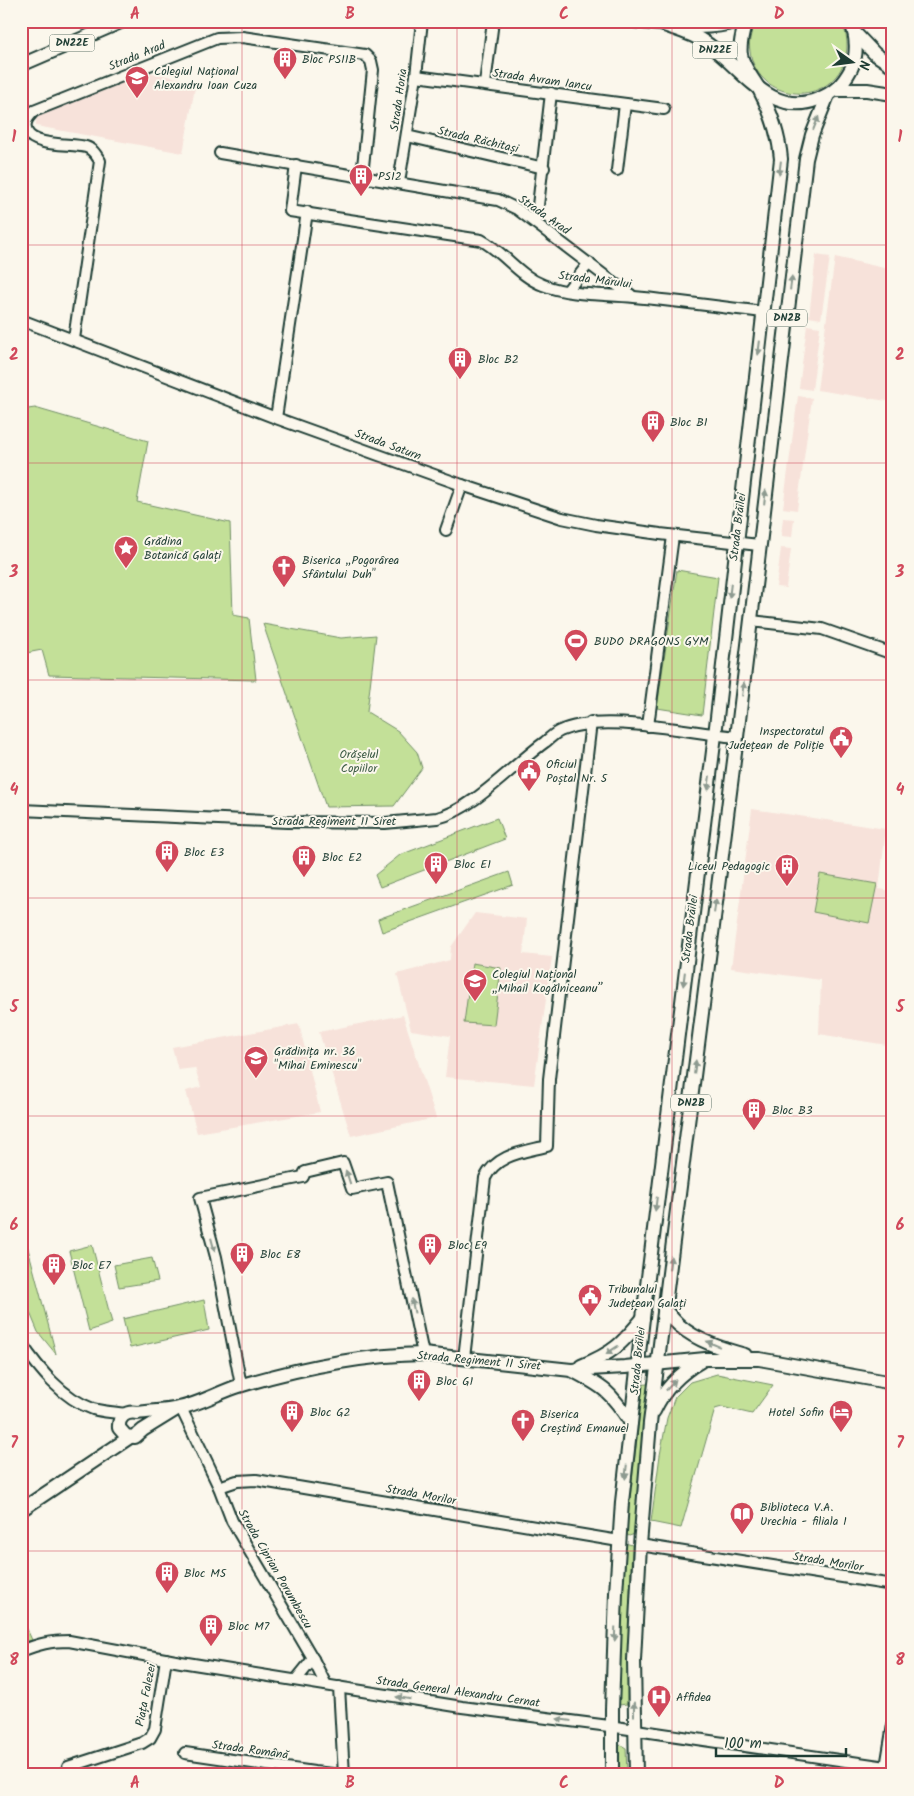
<svg xmlns="http://www.w3.org/2000/svg" width="914" height="1796" font-family="Kalam,sans-serif">
<style>
.built{fill:#f7e2da}
.green{fill:#c3e098;stroke:#718e66}
.lines{fill:none;stroke-linecap:round;stroke-linejoin:round}
.minor-casing{stroke:#1f3d34;stroke-width:14}
.major-casing{stroke:#1f3d34;stroke-width:16}
.minor{stroke:#fbf7ec;stroke-width:10}
.major{stroke:#fbf7ec;stroke-width:12}
.oneway{fill:#8d9a90}
.grid{fill:none;stroke:#d1495b;stroke-width:1;stroke-opacity:0.55}
.labels{text-anchor:middle;dominant-baseline:central;stroke-width:4;stroke-linejoin:round;paint-order:stroke}
.shield{fill:#fbf7ec;stroke:#61756b;stroke-width:1}
.shield-label{font-size:11px;font-weight:bold;fill:#1f3d34}
.street-label{font-size:12px;fill:#1f3d34;stroke:#fbf7ec}
.poi-label{font-size:12px;fill:#1f3d34;stroke:#fbf7ec;text-anchor:start}
.park-label{font-size:12px;fill:#405e48;stroke:#fbf7ec}
.neatline{fill:none;stroke:#d1495b;stroke-width:2}
.grid-label{font-size:16px;text-anchor:middle;font-weight:bold;fill:#d1495b}
</style>
<rect width="100%" height="100%" fill="#fbf7ec"/>
<filter id="ink" filterUnits="userSpaceOnUse"><feTurbulence type="fractalNoise" baseFrequency=".02" numOctaves="2"/><feDisplacementMap in="SourceGraphic" scale="10" xChannelSelector="R" yChannelSelector="G"/><feConvolveMatrix kernelMatrix="1 2 1 2 8 2 1 2 1" color-interpolation-filters="sRGB"/></filter>
<g filter="url(#ink)">
<g class="built">
<path d="M148,72L196,82L183,153L36,126V116Z"/>
<path d="M816,255L830,257L821,319L809,317Z"/>
<path d="M835,257L893,270V402L817,390Z"/>
<path d="M807,325L820,327L812,390L799,388Z"/>
<path d="M798,396L812,398L797,510L783,508Z"/>
<path d="M783,518L794,519L792,537L781,536Z"/>
<path d="M781,548L791,549L786,588L776,587Z"/>
<path d="M752,809L886,829L879,889L893,891V1046L819,1034L821,980L731,968Z"/>
<path d="M475,913L527,919L523,954L552,957L534,1085L445,1077L450,1036L411,1030L397,974L450,960L451,947Z"/>
<path d="M403,1015L436,1118L351,1136L319,1032Z"/>
<path d="M299,1024L320,1112L197,1133L186,1091L201,1087L195,1068L178,1070L172,1047Z"/>
</g>
<g class="green">
<path d="M755,21H841C849,37 849,53 841,69C818,109 756,97 750,51C748,40 752,31 755,21Z"/>
<path d="M35,408L148,441L137,502L230,523L233,615L249,618L256,680L49,675L42,650L21,654V410Z"/>
<path d="M677,570L718,577L702,715L657,708Z"/>
<path d="M263,624L341,638L376,635L367,712L398,731L417,752L422,768L394,806L326,807Z"/>
<path d="M497,818L505,839L380,887L375,875L400,855Z"/>
<path d="M509,872L513,885L382,932L378,919Z"/>
<path d="M820,874L877,884L869,923L813,912Z"/>
<path d="M472,963L501,968L494,1025L464,1023Z"/>
<path d="M21,1222L56,1354L38,1332L21,1291Z"/>
<path d="M92,1245L112,1323L89,1331L69,1251Z"/>
<path d="M152,1258L158,1281L119,1287L114,1265Z"/>
<path d="M204,1300L209,1330L130,1348L123,1319Z"/>
<path d="M717,1374L773,1385L752,1414L722,1407L715,1409L681,1528L651,1522L660,1455L667,1418L675,1397L690,1382Z"/>
<path d="M646,1384H649L635,1534L629,1536L626,1534L643,1385Z"/>
<path d="M625,1543L632,1545L630,1590L627,1704L619,1705L618,1704L619,1630Z"/>
<path d="M21,1616L32,1640L21,1643Z"/>
<path d="M621,1745L626,1748L627,1775H617V1748Z"/>
</g>
<g class="lines">
<defs>
<g id="minor">
<path d="M416,76L664,109"/>
<path d="M485,84L493,21"/>
<path d="M407,136L544,168"/>
<path d="M220,153L498,200L517,209L618,286L631,295"/>
<path d="M296,165L290,211L481,240C504,252 519,276 543,285C571,296 604,294 634,297C677,301 720,307 763,312"/>
<path d="M617,170L625,104"/>
<path d="M399,182L416,76L422,21"/>
<path d="M536,223L551,93"/>
<path d="M567,291L589,263"/>
<path d="M21,320L276,418L462,485L562,518L596,525L660,534L759,545"/>
<path d="M74,339L100,161C96,155 93,149 86,147C71,143 35,147 27,132C23,123 28,117 34,111L217,38L242,37L365,55L371,61L373,70L362,176"/>
<path d="M276,418L307,212"/>
<path d="M446,530L462,485"/>
<path d="M751,621L822,629L893,654"/>
<path d="M648,726L673,536"/>
<path d="M21,810L287,822L385,823L437,818C473,810 514,764 545,742C550,738 555,733 560,731C600,712 692,733 737,737"/>
<path d="M21,1343C39,1369 62,1398 93,1409C103,1412 114,1412 125,1414"/>
<path d="M464,1358L485,1178C497,1154 524,1152 547,1146L549,1079L591,722"/>
<path d="M241,1385L216,1257L200,1198L303,1177L305,1172L343,1163L352,1189L387,1182L423,1354"/>
<path d="M181,1408L219,1487L232,1521L313,1659L326,1685"/>
<path d="M219,1487L237,1481L256,1480L619,1541"/>
<path d="M640,1545L893,1585"/>
<path d="M21,1651C39,1644 50,1641 69,1641L181,1662L462,1707L609,1726L893,1768"/>
<path d="M296,1680L313,1659"/>
<path d="M339,1687L344,1775"/>
<path d="M185,1753L314,1772L342,1775"/>
<path d="M68,1767L142,1743L150,1738L155,1729L166,1659"/>
<path d="M886,1767L893,1725"/>
</g>
<g id="major">
<path d="M634,21C668,25 705,32 739,21"/>
<path d="M664,25C678,30 694,34 706,43C740,65 770,119 818,99C834,93 843,84 851,69C858,55 857,35 850,21"/>
<path d="M854,32L875,54L893,66"/>
<path d="M21,65L123,21"/>
<path d="M835,90H867L893,94"/>
<path d="M664,1309C669,1314 674,1321 680,1326C697,1341 723,1349 745,1355"/>
<path d="M581,1366C613,1353 621,1345 643,1318"/>
<path d="M571,1370C604,1387 611,1392 631,1423"/>
<path d="M177,1409L143,1430L135,1437L126,1436L119,1428C118,1417 126,1411 137,1413C151,1411 165,1411 179,1408C200,1404 219,1392 239,1386C299,1368 361,1355 423,1354L571,1370L625,1367L705,1359H759L893,1383"/>
<path d="M654,1411C664,1389 680,1373 701,1361"/>
<path d="M21,1510L130,1437"/>
<path d="M612,1775V1709L616,1593L622,1502L643,1318L715,735L781,159C779,134 771,112 759,89C753,78 744,69 741,55C739,44 743,32 746,21"/>
<path d="M636,1775L634,1660L640,1545L650,1423L737,737L806,159L812,135L828,95"/>
</g>
</defs>
<use href="#minor" class="minor-casing"/>
<use href="#major" class="major-casing"/>
<use href="#minor" class="minor"/>
<use href="#major" class="major"/>
</g>
<defs><path id="oneway-solid" d="M-6-.8H1V-3.2L6.5 0L1 3.2V.8H-6Z" transform="scale(1.25)"/></defs>
<g class="oneway">
<use href="#oneway-solid" transform="translate(816 123) rotate(-68)"/>
<use href="#oneway-solid" transform="translate(780 168) rotate(97)"/>
<use href="#oneway-solid" transform="translate(791 283) rotate(-83)"/>
<use href="#oneway-solid" transform="translate(759 348) rotate(97)"/>
<use href="#oneway-solid" transform="translate(765 497) rotate(-83)"/>
<use href="#oneway-solid" transform="translate(730 591) rotate(97)"/>
<use href="#oneway-solid" transform="translate(743 689) rotate(-83)"/>
<use href="#oneway-solid" transform="translate(709 783) rotate(97)"/>
<use href="#oneway-solid" transform="translate(715 906) rotate(-83)"/>
<use href="#oneway-solid" transform="translate(684 979) rotate(97)"/>
<use href="#oneway-solid" transform="translate(695 1067) rotate(-83)"/>
<use href="#oneway-solid" transform="translate(348 1177) rotate(-108)"/>
<use href="#oneway-solid" transform="translate(656 1204) rotate(97)"/>
<use href="#oneway-solid" transform="translate(213 1245) rotate(75)"/>
<use href="#oneway-solid" transform="translate(670 1263) rotate(-83)"/>
<use href="#oneway-solid" transform="translate(413 1306) rotate(-102)"/>
<use href="#oneway-solid" transform="translate(713 1344) rotate(-157)"/>
<use href="#oneway-solid" transform="translate(612 1350) rotate(146)"/>
<use href="#oneway-solid" transform="translate(671 1385) rotate(-47)"/>
<use href="#oneway-solid" transform="translate(626 1472) rotate(96)"/>
<use href="#oneway-solid" transform="translate(615 1634) rotate(92)"/>
<use href="#oneway-solid" transform="translate(403 1698) rotate(-171)"/>
<use href="#oneway-solid" transform="translate(634 1709) rotate(-90)"/>
<use href="#oneway-solid" transform="translate(564 1720) rotate(-172)"/>
</g>
</g>
<path class="grid" d="M242,21V1775M457,21V1775M672,21V1775M21,245H893M21,463H893M21,680H893M21,898H893M21,1116H893M21,1333H893M21,1551H893"/>
<defs>
<symbol id="building-pin" viewBox="-11 -11 22 30"><path d="M0 17L-7.5 6A9.5 9.5 0 1 1 7.5 6Z" fill="#d1495b" stroke="#fbf7ec"/><path d="M-4-6H4V6H1V3H-1V6H-4ZM-2.5-4.3h1.7v1.8h-1.7ZM.8-4.3h1.7v1.8H.8ZM-2.5-1h1.7V.8h-1.7ZM.8-1h1.7V.8H.8Z" fill="#fff"/></symbol>
<symbol id="school-pin" viewBox="-11 -11 22 30"><path d="M0 17L-7.5 6A9.5 9.5 0 1 1 7.5 6Z" fill="#d1495b" stroke="#fbf7ec"/><path d="M0-5L7-2L0 1L-7-2ZM-4 1L0 2.5L4 1V4Q0 6-4 4Z" fill="#fff"/></symbol>
<symbol id="sight-pin" viewBox="-11 -11 22 30"><path d="M0 17L-7.5 6A9.5 9.5 0 1 1 7.5 6Z" fill="#d1495b" stroke="#fbf7ec"/><path d="M0-6L1.8-2.2L6-1.7L2.9 1.2L3.7 5.4L0 3.3L-3.7 5.4L-2.9 1.2L-6-1.7L-1.8-2.2Z" fill="#fff"/></symbol>
<symbol id="church-pin" viewBox="-11 -11 22 30"><path d="M0 17L-7.5 6A9.5 9.5 0 1 1 7.5 6Z" fill="#d1495b" stroke="#fbf7ec"/><path d="M-1.2-6h2.4v3.5h3.3v2.4h-3.3V6h-2.4V-.1h-3.3v-2.4h3.3Z" fill="#fff"/></symbol>
<symbol id="stadium-pin" viewBox="-11 -11 22 30"><path d="M0 17L-7.5 6A9.5 9.5 0 1 1 7.5 6Z" fill="#d1495b" stroke="#fbf7ec"/><path d="M0-5a6.5 5 0 1 0 0 10a6.5 5 0 1 0 0-10ZM-3.5-1.8h7v3.6h-7Z" fill="#fff"/></symbol>
<symbol id="civic-pin" viewBox="-11 -11 22 30"><path d="M0 17L-7.5 6A9.5 9.5 0 1 1 7.5 6Z" fill="#d1495b" stroke="#fbf7ec"/><path d="M-.6-6.5H3V-4.5H.6V-3L4-1V1h2V6H-6V1h2V-1L-.6-3ZM-1.2 2.5V6h2.4V2.5Z" fill="#fff"/></symbol>
<symbol id="university-pin" viewBox="-11 -11 22 30"><path d="M0 17L-7.5 6A9.5 9.5 0 1 1 7.5 6Z" fill="#d1495b" stroke="#fbf7ec"/><path d="M0-5L7-2L0 1L-7-2ZM-4 1L0 2.5L4 1V4Q0 6-4 4Z" fill="#fff"/></symbol>
<symbol id="hotel-pin" viewBox="-11 -11 22 30"><path d="M0 17L-7.5 6A9.5 9.5 0 1 1 7.5 6Z" fill="#d1495b" stroke="#fbf7ec"/><path d="M-6-4.5h1.5V1H6V5H4.5V3h-9V5H-6ZM-4 0a1.8 1.8 0 1 1 3.6 0ZM.5 0V-2.5h3Q6-2.5 6 0Z" fill="#fff"/></symbol>
<symbol id="library-pin" viewBox="-11 -11 22 30"><path d="M0 17L-7.5 6A9.5 9.5 0 1 1 7.5 6Z" fill="#d1495b" stroke="#fbf7ec"/><path d="M-6-4Q-3-5.5-.7-3.5V5Q-3 3-6 4ZM6-4Q3-5.5 .7-3.5V5Q3 3 6 4Z" fill="#fff"/></symbol>
<symbol id="hospital-pin" viewBox="-11 -11 22 30"><path d="M0 17L-7.5 6A9.5 9.5 0 1 1 7.5 6Z" fill="#d1495b" stroke="#fbf7ec"/><path d="M-5-5h3v3.5h4V-5h3V5h-3V1.5h-4V5h-3Z" fill="#fff"/></symbol>
</defs>
<g fill-rule="evenodd">
<use href="#building-pin" x="271" y="45" width="28" height="38"/>
<use href="#school-pin" x="123" y="64" width="28" height="38"/>
<use href="#building-pin" x="347" y="162" width="28" height="38"/>
<use href="#building-pin" x="446" y="345" width="28" height="38"/>
<use href="#building-pin" x="639" y="408" width="28" height="38"/>
<use href="#sight-pin" x="112" y="534" width="28" height="38"/>
<use href="#church-pin" x="270" y="553" width="28" height="38"/>
<use href="#stadium-pin" x="562" y="627" width="28" height="38"/>
<use href="#civic-pin" x="827" y="724" width="28" height="38"/>
<use href="#civic-pin" x="515" y="757" width="28" height="38"/>
<use href="#building-pin" x="153" y="838" width="28" height="38"/>
<use href="#building-pin" x="290" y="843" width="28" height="38"/>
<use href="#building-pin" x="422" y="850" width="28" height="38"/>
<use href="#building-pin" x="773" y="852" width="28" height="38"/>
<use href="#university-pin" x="461" y="967" width="28" height="38"/>
<use href="#school-pin" x="242" y="1044" width="28" height="38"/>
<use href="#building-pin" x="740" y="1096" width="28" height="38"/>
<use href="#building-pin" x="416" y="1231" width="28" height="38"/>
<use href="#building-pin" x="228" y="1240" width="28" height="38"/>
<use href="#building-pin" x="40" y="1251" width="28" height="38"/>
<use href="#civic-pin" x="576" y="1282" width="28" height="38"/>
<use href="#building-pin" x="405" y="1367" width="28" height="38"/>
<use href="#building-pin" x="278" y="1398" width="28" height="38"/>
<use href="#hotel-pin" x="827" y="1398" width="28" height="38"/>
<use href="#church-pin" x="509" y="1407" width="28" height="38"/>
<use href="#library-pin" x="728" y="1500" width="28" height="38"/>
<use href="#building-pin" x="153" y="1559" width="28" height="38"/>
<use href="#building-pin" x="197" y="1612" width="28" height="38"/>
<use href="#hospital-pin" x="645" y="1683" width="28" height="38"/>
</g>
<g class="labels">
<g class="shield">
<rect x="49.5" y="34.5" width="45" height="17" rx="4"/>
<rect x="692.5" y="41.5" width="45" height="17" rx="4"/>
<rect x="767" y="309.5" width="40" height="17" rx="4"/>
<rect x="671" y="1094.5" width="40" height="17" rx="4"/>
</g>
<g class="shield-label">
<text x="72" y="43">DN22E</text>
<text x="715" y="50">DN22E</text>
<text x="787" y="318">DN2B</text>
<text x="691" y="1103">DN2B</text>
</g>
<g class="street-label">
<text transform="translate(137 56) rotate(-22)">Strada Arad</text>
<text transform="translate(542 80) rotate(8)">Strada Avram Iancu</text>
<text transform="translate(399 100) rotate(-82)">Strada Horia</text>
<text transform="translate(478 140) rotate(13)">Strada Răchitași</text>
<text transform="translate(544 215) rotate(35)">Strada Arad</text>
<text transform="translate(595 280) rotate(7)">Strada Mărului</text>
<text transform="translate(388 445) rotate(20)">Strada Saturn</text>
<text transform="translate(738 527) rotate(-83)">Strada Brăilei</text>
<text x="334" y="821">Strada Regiment 11 Siret</text>
<text transform="translate(690 929) rotate(-83)">Strada Brăilei</text>
<text transform="translate(479 1361) rotate(5)">Strada Regiment 11 Siret</text>
<text transform="translate(638 1361) rotate(-84)">Strada Brăilei</text>
<text transform="translate(421 1495) rotate(10)">Strada Morilor</text>
<text transform="translate(828 1562) rotate(9)">Strada Morilor</text>
<text transform="translate(275 1569) rotate(60)">Strada Ciprian Porumbescu</text>
<text transform="translate(458 1692) rotate(8)">Strada General Alexandru Cernat</text>
<text transform="translate(146 1695) rotate(-79)">Piața Falezei</text>
<text transform="translate(250 1750) rotate(8)">Strada Română</text>
</g>
<g class="poi-label">
<text x="302" y="59">Bloc PS11B</text>
<text x="154" y="71">Colegiul Național<tspan x="154" dy="14">Alexandru Ioan Cuza</tspan></text>
<text x="378" y="176">PS12</text>
<text x="478" y="359">Bloc B2</text>
<text x="670" y="422">Bloc B1</text>
<text x="144" y="541">Grădina<tspan x="144" dy="14">Botanică Galați</tspan></text>
<text x="302" y="560">Biserica „Pogorârea<tspan x="302" dy="14">Sfântului Duh"</tspan></text>
<text x="594" y="641">BUDO DRAGONS GYM</text>
<text x="824" y="731" text-anchor="end">Inspectoratul<tspan x="824" dy="14">Județean de Poliție</tspan></text>
<text x="546" y="764">Oficiul<tspan x="546" dy="14">Poștal Nr. 5</tspan></text>
<text x="184" y="852">Bloc E3</text>
<text x="322" y="857">Bloc E2</text>
<text x="454" y="864">Bloc E1</text>
<text x="770" y="866" text-anchor="end">Liceul Pedagogic</text>
<text x="492" y="974">Colegiul Național<tspan x="492" dy="14">„Mihail Kogălniceanu”</tspan></text>
<text x="274" y="1051">Grădinița nr. 36<tspan x="274" dy="14">"Mihai Eminescu"</tspan></text>
<text x="772" y="1110">Bloc B3</text>
<text x="448" y="1245">Bloc E9</text>
<text x="260" y="1254">Bloc E8</text>
<text x="72" y="1265">Bloc E7</text>
<text x="608" y="1289">Tribunalul<tspan x="608" dy="14">Județean Galați</tspan></text>
<text x="436" y="1381">Bloc G1</text>
<text x="310" y="1412">Bloc G2</text>
<text x="824" y="1412" text-anchor="end">Hotel Sofin</text>
<text x="540" y="1414">Biserica<tspan x="540" dy="14">Creștină Emanuel</tspan></text>
<text x="760" y="1507">Biblioteca V.A.<tspan x="760" dy="14">Urechia - filiala 1</tspan></text>
<text x="184" y="1573">Bloc M5</text>
<text x="228" y="1626">Bloc M7</text>
<text x="676" y="1697">Affidea</text>
</g>
<g class="park-label">
<text x="359" y="754">Orășelul<tspan x="359" dy="14">Copiilor</tspan></text>
</g>
</g>
<rect width="914" height="1796" fill="none" stroke="#fbf7ec" stroke-width="55"/>
<g transform="translate(852 62) rotate(104)" stroke="#fbf7ec" stroke-width="4" paint-order="stroke">
<path d="M0-4L9 19L0 12L-9 19Z" fill="#1f3d34"/>
<text y="-8" font-size="14" font-weight="bold" text-anchor="middle" fill="#1f3d34">N</text>
</g>
<path d="M716 1748v8h130v-8" fill="none" stroke="#1f3d34" stroke-width="2.5"/>
<text x="724" y="1748" font-size="15" fill="#1f3d34" stroke="#fbf7ec" stroke-width="4" paint-order="stroke">100 m</text>
<rect x="28" y="28" width="858" height="1740" class="neatline"/>
<g class="grid-label">
<text x="135" y="19">A</text>
<text x="350" y="19">B</text>
<text x="564" y="19">C</text>
<text x="779" y="19">D</text>
<text x="14" y="142">1</text>
<text x="900" y="142">1</text>
<text x="14" y="360">2</text>
<text x="900" y="360">2</text>
<text x="14" y="577">3</text>
<text x="900" y="577">3</text>
<text x="14" y="795">4</text>
<text x="900" y="795">4</text>
<text x="14" y="1012">5</text>
<text x="900" y="1012">5</text>
<text x="14" y="1230">6</text>
<text x="900" y="1230">6</text>
<text x="14" y="1448">7</text>
<text x="900" y="1448">7</text>
<text x="14" y="1665">8</text>
<text x="900" y="1665">8</text>
<text x="135" y="1788">A</text>
<text x="350" y="1788">B</text>
<text x="564" y="1788">C</text>
<text x="779" y="1788">D</text>
</g>
</svg>
